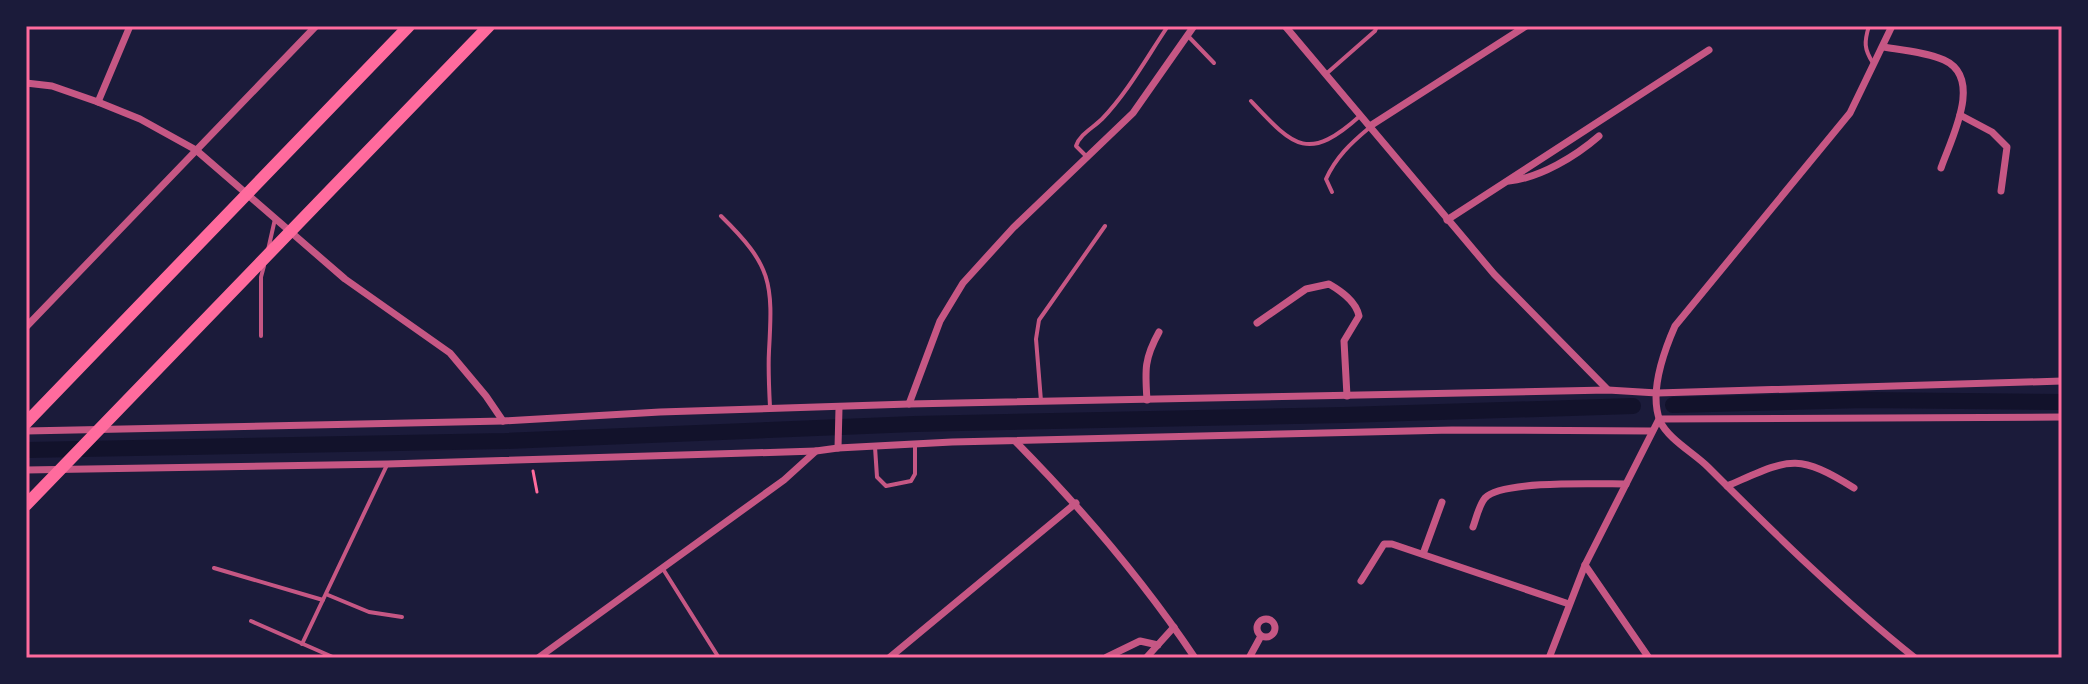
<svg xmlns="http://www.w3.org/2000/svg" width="2088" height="684" font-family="'DejaVu Sans',sans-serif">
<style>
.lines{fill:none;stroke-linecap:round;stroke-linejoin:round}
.canal{stroke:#12122b;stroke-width:16}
.path{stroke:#ff6b9d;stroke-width:3}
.service{stroke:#c65784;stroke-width:4}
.minor{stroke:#c65784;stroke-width:7}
.motorway{stroke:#ff6b9d;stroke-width:12}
.neatline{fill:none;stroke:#ff6b9d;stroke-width:3}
</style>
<rect width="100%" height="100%" fill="#1b1b3a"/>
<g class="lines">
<g class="canal">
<path d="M1673,405L1865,400L2062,402"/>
<path d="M26,450L505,441L914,424L1344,415L1633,406"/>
</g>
<path class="path" d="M533,471L537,492"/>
<g class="service">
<path d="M1869,26C1864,42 1864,49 1873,63"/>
<path d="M1188,36L1214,63"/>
<path d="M1326,74L1375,31L1377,26"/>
<path d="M1251,101C1294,147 1308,163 1361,115"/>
<path d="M1086,156L1076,146C1080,134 1093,128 1102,119C1128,92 1147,57 1168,26"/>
<path d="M1332,192L1326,179C1336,157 1351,143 1369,128"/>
<path d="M721,216C772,266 773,282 769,351C768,369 769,388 770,407"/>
<path d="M268,250L275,219"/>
<path d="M261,336V277L264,266"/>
<path d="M1041,401L1036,339L1039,320L1105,226"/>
<path d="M875,447L877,477L886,486L911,481L915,474V445"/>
<path d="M214,568L323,600"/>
<path d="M663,569L719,658"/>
<path d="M328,595L369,612L402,617"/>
<path d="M251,621L335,658"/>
<path d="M302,644L387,465"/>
</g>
<g class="minor">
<path d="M1285,26L1494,274L1607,389"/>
<path d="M1892,26L1850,113L1675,326C1664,351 1649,393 1660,421C1668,439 1694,453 1708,467C1775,534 1841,599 1915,658"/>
<path d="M1883,47C1902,50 1926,52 1944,60C1984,78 1951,139 1941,168"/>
<path d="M26,83L52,86L98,102L140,119L196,150L345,279L450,353L486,396L503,421"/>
<path d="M98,102L130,26"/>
<path d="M1960,115L1992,132L2007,147L2001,191"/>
<path d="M1370,126L1526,26"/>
<path d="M1509,181C1540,178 1576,156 1599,136"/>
<path d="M1447,220L1709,50"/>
<path d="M1257,323L1306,289L1329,284C1341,291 1356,301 1359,316L1344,341L1347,396"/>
<path d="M26,327L316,26"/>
<path d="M1147,400C1145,370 1144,359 1159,332"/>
<path d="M909,404L940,321L963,283L1013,228L1133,113L1194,26"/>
<path d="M26,431L503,421L660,412L909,404L1608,390L1657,393L2062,381"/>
<path d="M1016,442C1082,509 1143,580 1195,658"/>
<path d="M838,448L839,408"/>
<path d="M26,470L388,464L816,451"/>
<path d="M1727,486C1788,460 1795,451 1854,488"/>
<path d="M1473,527C1476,519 1479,505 1485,498C1502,480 1598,484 1626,484"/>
<path d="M1423,554L1442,502"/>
<path d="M1585,565L1649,658"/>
<path d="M1361,581L1384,544H1392L1569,604"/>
<circle cx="1266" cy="628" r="9"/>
<path d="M1107,657L1140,641L1158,645"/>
<path d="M538,658L784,480L816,451L838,448L952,442L1452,430L1651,431"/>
<path d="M889,658L1076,503"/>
<path d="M1146,658L1174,627"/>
<path d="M1249,658L1261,636"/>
<path d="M1549,658L1585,565L1659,419L2062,417"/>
</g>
<g class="motorway">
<path d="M26,423L409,26"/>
<path d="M26,505L489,26"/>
</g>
</g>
<rect width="2088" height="684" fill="none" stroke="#1b1b3a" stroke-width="56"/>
<rect x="28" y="28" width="2032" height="628" class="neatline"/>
</svg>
